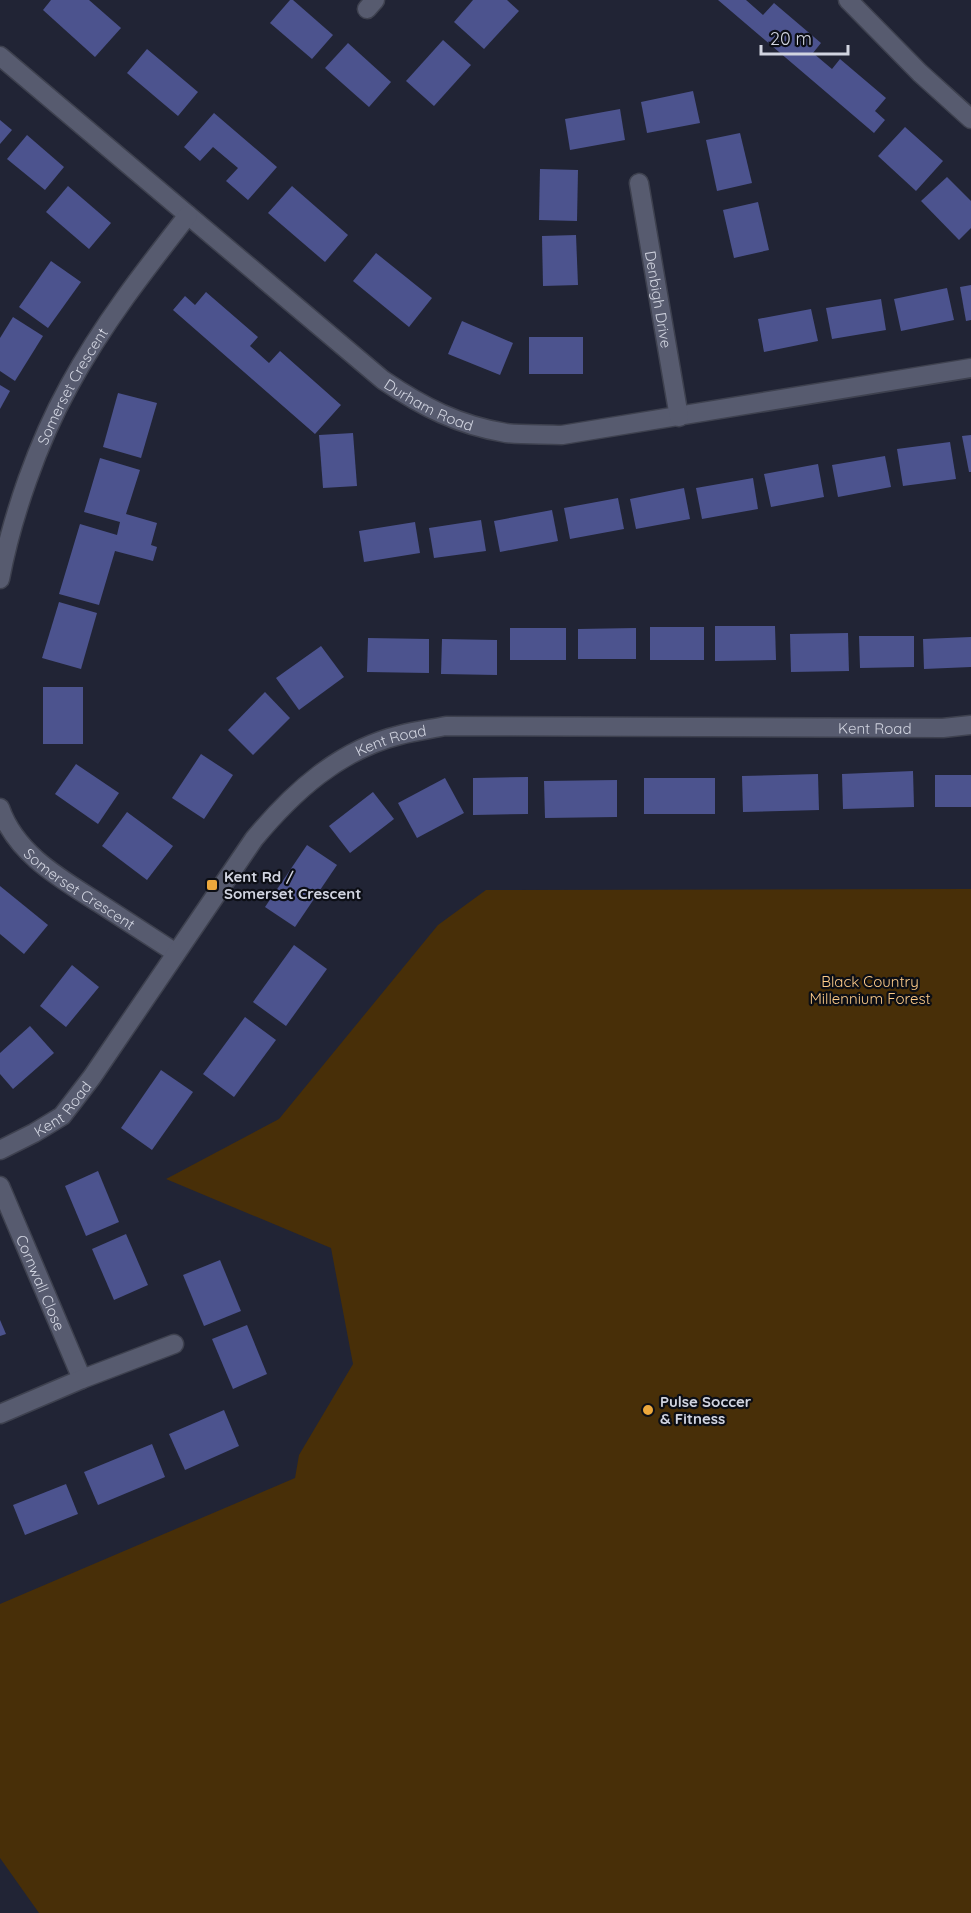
<svg xmlns="http://www.w3.org/2000/svg" width="971" height="1913" font-family="Quicksand,sans-serif">
<style>
.green{fill:#482f08}
.building{fill:#4c538e}
.lines{fill:none;stroke-linecap:round;stroke-linejoin:round}
.minor-casing{stroke:#3e414f;stroke-width:21}
.minor{stroke:#575b6f;stroke-width:18}
.poi-dot{fill:#eda83c;stroke:#0c0e15;stroke-width:2}
.labels{text-anchor:middle;dominant-baseline:central;stroke-width:4.5;stroke-linejoin:round;paint-order:stroke}
.street-label{font-size:15px;fill:#d1d4e0;stroke:#0c0e15}
.poi-label{font-size:15px;font-weight:bold;fill:#d1d4e0;stroke:#0c0e15;text-anchor:start}
.park-label{font-size:15px;fill:#fecc8a;stroke:#0c0e15}
</style>
<rect width="100%" height="100%" fill="#212435"/>
<path class="green" d="M971,889V1913H39L0,1858V1604L295,1478L299,1455L353,1364L331,1248L166,1179L279,1119L438,925L486,890Z"/>
<g class="building">
<path d="M51,0H89L121,28L95,57L43,10Z"/>
<path d="M290,0H293L333,35L312,59L270,23Z"/>
<path d="M473,0H507L519,11L484,49L454,22Z"/>
<path d="M718,0H746L763,15L774,3L821,43L813,53L832,69L840,59L886,98L875,111L885,120L874,133Z"/>
<path d="M443,40L471,65L434,106L406,81Z"/>
<path d="M348,43L391,82L369,107L325,68Z"/>
<path d="M147,49L198,92L178,116L127,73Z"/>
<path d="M693,91L700,123L647,133L641,102Z"/>
<path d="M620,109L625,140L570,150L565,119Z"/>
<path d="M214,113L277,167L248,200L226,181L238,168L213,147L200,161L184,147Z"/>
<path d="M0,120L12,130L0,144Z"/>
<path d="M905,127L943,161L916,191L878,156Z"/>
<path d="M740,133L752,183L717,191L706,140Z"/>
<path d="M27,135L64,167L45,190L7,159Z"/>
<path d="M540,169L578,170L577,221L539,220Z"/>
<path d="M947,177L971,201V228L959,240L921,201Z"/>
<path d="M68,186L111,223L89,249L46,212Z"/>
<path d="M292,186L348,235L325,262L268,213Z"/>
<path d="M758,202L769,250L734,258L723,210Z"/>
<path d="M576,235L578,285L543,286L542,236Z"/>
<path d="M376,253L432,298L409,327L353,281Z"/>
<path d="M51,261L81,282L48,328L19,307Z"/>
<path d="M971,285V320L966,321L960,287Z"/>
<path d="M947,288L954,320L901,331L894,299Z"/>
<path d="M206,292L258,337L250,346L269,363L280,351L341,405L315,434L173,310L185,296L195,305Z"/>
<path d="M881,299L886,330L832,339L826,308Z"/>
<path d="M811,309L818,341L764,352L758,319Z"/>
<path d="M13,317L43,336L15,381L0,371V338Z"/>
<path d="M462,321L513,343L500,375L448,354Z"/>
<rect x="529" y="337" width="54" height="37"/>
<path d="M0,385L10,391L0,409Z"/>
<path d="M118,393L157,403L141,458L103,447Z"/>
<path d="M353,433L357,486L323,488L319,435Z"/>
<path d="M971,435V472H969L962,436Z"/>
<path d="M950,442L956,479L903,486L897,449Z"/>
<path d="M885,456L891,487L838,497L832,465Z"/>
<path d="M100,458L140,470L126,514L157,523L151,545L157,547L153,561L115,551L99,605L59,594L80,524L117,535L120,522L84,512Z"/>
<path d="M818,464L824,497L771,507L764,474Z"/>
<path d="M753,478L758,509L702,519L696,488Z"/>
<path d="M684,488L690,519L636,529L630,499Z"/>
<path d="M618,498L624,529L570,539L564,508Z"/>
<path d="M552,510L558,541L500,552L494,521Z"/>
<path d="M481,520L486,551L434,558L429,528Z"/>
<path d="M415,522L420,553L364,562L359,531Z"/>
<path d="M59,602L97,613L81,669L42,658Z"/>
<path d="M715,626H775L776,660L715,661Z"/>
<rect x="650" y="627" width="54" height="33"/>
<rect x="510" y="628" width="56" height="32"/>
<path d="M636,628V659H578V629Z"/>
<path d="M848,633L849,671L791,672L790,634Z"/>
<path d="M859,636H914V667L860,668Z"/>
<path d="M971,637V667L924,669L923,639Z"/>
<path d="M368,638L429,639V673L367,672Z"/>
<path d="M442,639L497,640V675L441,674Z"/>
<path d="M321,646L344,677L299,710L276,678Z"/>
<rect x="43" y="687" width="40" height="57"/>
<path d="M265,692L290,718L253,755L228,730Z"/>
<path d="M201,754L233,775L204,819L172,798Z"/>
<path d="M76,764L119,793L98,824L55,794Z"/>
<path d="M913,771L914,807L843,809L842,774Z"/>
<path d="M818,774L819,810L743,812L742,776Z"/>
<rect x="935" y="775" width="36" height="32"/>
<path d="M528,777V814L473,815V778Z"/>
<path d="M445,778L464,813L417,838L398,803Z"/>
<rect x="644" y="778" width="71" height="36"/>
<path d="M617,780V817L545,818L544,781Z"/>
<path d="M373,792L394,819L350,853L329,826Z"/>
<path d="M127,812L173,846L147,880L102,846Z"/>
<path d="M307,845L337,865L295,927L265,907Z"/>
<path d="M0,886L48,925L24,954L0,934Z"/>
<path d="M294,945L327,969L286,1026L253,1002Z"/>
<path d="M72,965L99,987L66,1027L40,1006Z"/>
<path d="M245,1017L276,1040L234,1097L203,1074Z"/>
<path d="M30,1026L54,1053L13,1089L0,1074V1053Z"/>
<path d="M161,1070L193,1092L152,1150L121,1128Z"/>
<path d="M98,1171L119,1222L86,1236L65,1186Z"/>
<path d="M126,1234L148,1285L114,1300L92,1249Z"/>
<path d="M220,1260L241,1311L204,1326L183,1275Z"/>
<path d="M0,1320L6,1334L0,1336Z"/>
<path d="M247,1325L267,1374L233,1389L212,1339Z"/>
<path d="M224,1410L239,1446L185,1470L169,1434Z"/>
<path d="M152,1444L165,1477L98,1505L84,1472Z"/>
<path d="M66,1484L78,1514L25,1535L13,1505Z"/>
</g>
<g class="lines">
<defs>
<g id="minor">
<path d="M848,0L920,73L971,119"/>
<path d="M367,9L375,0"/>
<path id="s1" d="M0,56L383,380C423,407 458,425 506,433C524,435 544,434 562,435L971,368"/>
<path id="s2" d="M639,183L679,417"/>
<path id="s3" d="M0,579C12,516 38,442 69,386C102,325 145,270 188,215"/>
<path id="s4" d="M0,808C16,855 63,880 102,905C127,921 151,937 176,953"/>
<path id="s5" d="M0,1150L34,1133L62,1116L92,1077L254,839C293,792 339,750 400,735C415,731 431,729 446,726L943,728L971,725"/>
<path id="s6" d="M0,1186L82,1379"/>
<path d="M0,1414L82,1379L174,1344"/>
</g>
</defs>
<use href="#minor" class="minor-casing"/>
<use href="#minor" class="minor"/>
</g>
<g class="poi-dot">
<rect x="206" y="879" width="12" height="12" rx="3"/>
<circle cx="648" cy="1410" r="6"/>
</g>
<g class="labels">
<g class="street-label">
<text stroke="none"><textPath href="#s2" startOffset="118">Denbigh Drive</textPath></text>
<text stroke="none"><textPath href="#s3" startOffset="207">Somerset Crescent</textPath></text>
<text stroke="none"><textPath href="#s1" startOffset="554">Durham Road</textPath></text>
<text stroke="none"><textPath href="#s5" startOffset="1066">Kent Road</textPath></text>
<text stroke="none"><textPath href="#s5" startOffset="580">Kent Road</textPath></text>
<text stroke="none"><textPath href="#s4" startOffset="116">Somerset Crescent</textPath></text>
<text stroke="none"><textPath href="#s5" startOffset="76">Kent Road</textPath></text>
<text stroke="none"><textPath href="#s6" startOffset="105">Cornwall Close</textPath></text>
</g>
<g class="poi-label">
<text x="224" y="876">Kent Rd /<tspan x="224" dy="17">Somerset Crescent</tspan></text>
<text x="660" y="1401">Pulse Soccer<tspan x="660" dy="17">&amp; Fitness</tspan></text>
</g>
<g class="park-label">
<text x="870" y="981">Black Country<tspan x="870" dy="17">Millennium Forest</tspan></text>
</g>
</g>
<path d="M761 45v9h87v-9" fill="none" stroke="#d1d4e0" stroke-width="3"/>
<text x="770" y="45" font-size="18" fill="#d1d4e0" stroke="#0c0e15" stroke-width="4.5" paint-order="stroke">20 m</text>
</svg>
